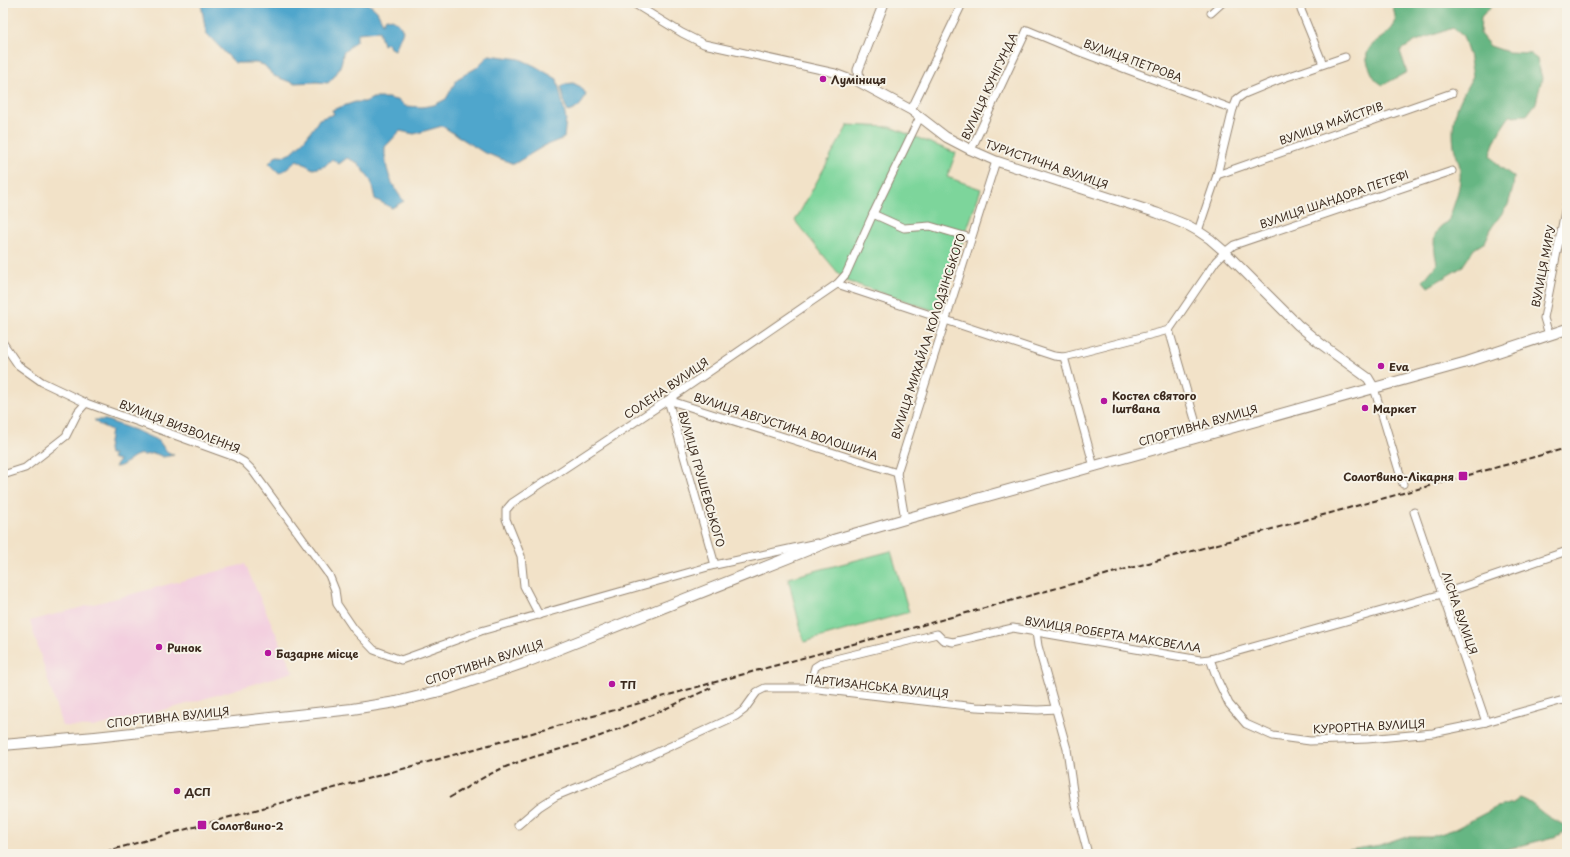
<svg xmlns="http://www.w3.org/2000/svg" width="1570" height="857" font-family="'Playpen Sans',sans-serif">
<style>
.built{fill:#f3cfdf}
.green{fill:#7dd59b;stroke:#5c805c}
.forest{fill:#66b683;stroke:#507050}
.water{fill:#50a6cc;stroke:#466875}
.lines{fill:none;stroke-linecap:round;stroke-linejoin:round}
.street-casing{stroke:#968673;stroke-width:9}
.secondary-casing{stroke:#968673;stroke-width:11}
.primary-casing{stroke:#968673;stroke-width:12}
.street{stroke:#fff;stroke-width:7}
.secondary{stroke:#fff;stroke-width:9}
.primary{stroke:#fff;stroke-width:10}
.rail{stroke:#3b2a1e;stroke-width:2;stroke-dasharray:6 3;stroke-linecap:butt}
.poi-dot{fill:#b5179e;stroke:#f7f3e8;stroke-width:1.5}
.labels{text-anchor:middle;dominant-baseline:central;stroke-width:4;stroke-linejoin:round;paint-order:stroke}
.street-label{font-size:11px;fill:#3b2a1e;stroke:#f7f3e8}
.poi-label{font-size:11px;font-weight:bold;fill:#3b2a1e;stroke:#f7f3e8;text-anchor:start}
</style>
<rect width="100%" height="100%" fill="#f7f3e8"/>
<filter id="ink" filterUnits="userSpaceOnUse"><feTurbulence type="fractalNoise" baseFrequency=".025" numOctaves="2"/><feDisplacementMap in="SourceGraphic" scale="8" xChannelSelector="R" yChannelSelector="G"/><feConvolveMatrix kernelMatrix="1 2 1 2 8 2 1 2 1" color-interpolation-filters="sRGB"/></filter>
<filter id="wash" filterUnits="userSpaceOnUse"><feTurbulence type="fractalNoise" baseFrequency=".012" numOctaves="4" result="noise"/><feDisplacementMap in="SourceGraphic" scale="16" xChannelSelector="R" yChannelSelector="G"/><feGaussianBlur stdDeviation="0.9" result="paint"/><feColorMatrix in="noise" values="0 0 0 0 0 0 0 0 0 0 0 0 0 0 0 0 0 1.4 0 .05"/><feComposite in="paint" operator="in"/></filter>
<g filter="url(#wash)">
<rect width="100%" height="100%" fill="#f2e2c8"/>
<path class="built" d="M245,564L293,672L180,706L93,727L62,726L30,621Z"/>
<g class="green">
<path d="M848,125L890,127L956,153L947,177L981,189L938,312L844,280L795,221Z"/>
<path d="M891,551L909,612L804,642L788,578Z"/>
</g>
<g class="forest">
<path d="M1396,3H1494L1481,17L1480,34L1490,46L1508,52L1529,53L1537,59L1542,78L1536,103L1527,115L1510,116C1501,128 1494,140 1490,155L1499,166L1514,177L1513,188L1508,205L1492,227L1485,242L1474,249L1462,267L1428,287L1423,281L1437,264C1434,247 1429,230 1448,222C1453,207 1462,186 1460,170C1460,162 1455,154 1454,146C1450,117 1459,101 1473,76L1469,54L1463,36L1453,28L1416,41L1400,51L1407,72L1383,85C1376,81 1373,77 1370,69C1357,43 1386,41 1394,25C1397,20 1394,13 1393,7Z"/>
<path d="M1520,798C1532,802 1538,810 1547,816C1554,821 1561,822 1567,828V831L1554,837L1488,854H1326L1380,845L1403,837H1431L1455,829L1497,807L1513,803Z"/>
</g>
<g class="water">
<path d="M201,3H368L377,11L383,23L386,18C396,19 399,23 403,31L395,50L390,48L388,43H386L383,45L379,31L358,33L356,41L343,53C342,66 337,75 328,83L317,82L293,83L274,76L264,65L256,63H235L206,33Z"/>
<path d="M489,55L520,59L535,66L557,79L566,119L564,138L544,146L514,164L483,152L442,126L414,134L400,131L385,147C384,167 391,186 404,201L392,208L375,199L371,181L358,163L347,158L339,164L332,159L325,166L313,169L297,160L287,169L279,173L269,163L277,155C280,155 284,156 287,155C297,151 314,128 319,119L334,114L332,110L355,102H365L373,98H388L400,101L405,106L422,107L434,105L446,99L457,79L476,68Z"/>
<path d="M573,83L581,87L586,94C583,104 578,109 568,112L565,105L561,87L565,84Z"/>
<path d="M94,420H106L137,431L159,441L166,451L174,455L163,457C153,452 154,453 145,455C143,455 140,454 138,455C130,457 125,467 115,467L119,460L112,458L114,454H109L108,449L111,430L98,424Z"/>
</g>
</g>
<g filter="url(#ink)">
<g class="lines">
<defs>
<g id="street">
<path d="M633,3L682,33L704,44L835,73L859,82"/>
<path d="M1302,3L1301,10L1323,64"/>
<path d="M1211,13L1222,3"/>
<path d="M911,110L961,6"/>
<path d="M971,150L1027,30L1080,52L1233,109"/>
<path d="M1217,175L1452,93"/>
<path d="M873,214L904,228L930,226L971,238"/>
<path d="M1198,231L1217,175L1233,109L1237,99L1244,94L1278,80L1345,57"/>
<path d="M837,284L846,274L873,214L920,117"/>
<path d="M1169,330L1200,437"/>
<path d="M1549,335L1544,318L1567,201"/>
<path d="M3,343L18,365L42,382L61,391L86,403L235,457L244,462L252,470L329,575L335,590L337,604L354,629L374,650L401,660L481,631L715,565L817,543"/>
<path d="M1064,357L1094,467"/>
<path d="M1374,388L1403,484"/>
<path d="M668,400L897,473"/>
<path d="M668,400L715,565"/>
<path d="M3,475L25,468L66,436L78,412L86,403"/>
<path d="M1414,512L1486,722"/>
<path d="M905,519L897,473L996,161"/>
<path d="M539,615L524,586L521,556L506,519V510L512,503L668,400L837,284L1054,356L1064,357L1169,330L1216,261L1225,252L1234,245L1452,171"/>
<path d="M1036,632L1038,646L1067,749L1075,805L1088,854"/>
<path d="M1210,659L1218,681L1229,704L1246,724L1273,736L1310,741L1367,739L1433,733L1486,722L1567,699"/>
<path d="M809,688L815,667L823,662L937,634L943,640L953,642L1013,628L1200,660L1210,659L1442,594L1567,551"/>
<path d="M518,825L539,807L556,796L610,774L736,716L744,710L757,692L765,688H809L976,707L1038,710L1057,709"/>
</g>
<path id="secondary" d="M884,3L858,70L859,82L911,110L946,137L971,150L996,161L1157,213L1189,226L1198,231L1210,239L1225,252L1298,325L1321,344L1368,378L1374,388"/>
<path id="primary" d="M3,745L95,737L352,709L396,702L448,689L529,661L833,540L905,519L1467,362L1567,329"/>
</defs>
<use href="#street" class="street-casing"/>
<use href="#secondary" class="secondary-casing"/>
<use href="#primary" class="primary-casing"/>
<use href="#street" class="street"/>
<use href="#secondary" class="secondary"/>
<use href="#primary" class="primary"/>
<g class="rail">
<path d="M449,798C468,787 487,774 508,766C533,756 560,750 586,741C630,726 671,706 713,687"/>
<path d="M97,854L737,676L1567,448"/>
</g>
</g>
</g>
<g class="poi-dot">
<circle cx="823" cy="79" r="4"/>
<circle cx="1381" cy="366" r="4"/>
<circle cx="1104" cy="401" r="4"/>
<circle cx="1365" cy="408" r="4"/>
<rect x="1458" y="471" width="10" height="10" rx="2"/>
<circle cx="159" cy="647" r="4"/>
<circle cx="268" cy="653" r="4"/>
<circle cx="612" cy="684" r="4"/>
<circle cx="177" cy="791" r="4"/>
<rect x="197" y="820" width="10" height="10" rx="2"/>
</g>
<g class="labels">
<g class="street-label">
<text transform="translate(1133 60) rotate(20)">ВУЛИЦЯ ПЕТРОВА</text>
<text transform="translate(989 86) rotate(-65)">ВУЛИЦЯ КУНІГУНДА</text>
<text transform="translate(1331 123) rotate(-19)">ВУЛИЦЯ МАЙСТРІВ</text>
<text transform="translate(1047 164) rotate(19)">ТУРИСТИЧНА ВУЛИЦЯ</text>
<text transform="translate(1334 199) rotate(-19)">ВУЛИЦЯ ШАНДОРА ПЕТЕФІ</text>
<text transform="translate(1543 266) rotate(-79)">ВУЛИЦЯ МИРУ</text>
<text transform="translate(928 336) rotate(-72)">ВУЛИЦЯ МИХАЙЛА КОЛОДЗІНСЬКОГО</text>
<text transform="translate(666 388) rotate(-34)">СОЛЕНА ВУЛИЦЯ</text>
<text transform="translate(1198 425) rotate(-16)">СПОРТИВНА ВУЛИЦЯ</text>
<text transform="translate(180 426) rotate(21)">ВУЛИЦЯ ВИЗВОЛЕННЯ</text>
<text transform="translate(786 426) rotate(18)">ВУЛИЦЯ АВГУСТИНА ВОЛОШИНА</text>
<text transform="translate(702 479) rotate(74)">ВУЛИЦЯ ГРУШЕВСЬКОГО</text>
<text transform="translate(1460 613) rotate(71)">ЛІСНА ВУЛИЦЯ</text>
<text transform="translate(1113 634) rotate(9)">ВУЛИЦЯ РОБЕРТА МАКСВЕЛЛА</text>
<text transform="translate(484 662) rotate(-18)">СПОРТИВНА ВУЛИЦЯ</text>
<text transform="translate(877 686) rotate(6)">ПАРТИЗАНСЬКА ВУЛИЦЯ</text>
<text transform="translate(168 717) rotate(-6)">СПОРТИВНА ВУЛИЦЯ</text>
<text transform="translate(1369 726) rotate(-3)">КУРОРТНА ВУЛИЦЯ</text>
</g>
<g class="poi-label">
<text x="831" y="79">Луміниця</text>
<text x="1389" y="366">Eva</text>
<text x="1112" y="395">Костел святого<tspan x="1112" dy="13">Іштвана</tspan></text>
<text x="1373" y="408">Маркет</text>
<text x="1454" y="476" text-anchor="end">Солотвино-Лікарня</text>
<text x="167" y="647">Ринок</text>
<text x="276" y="653">Базарне місце</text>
<text x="620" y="684">ТП</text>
<text x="185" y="791">ДСП</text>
<text x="211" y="825">Солотвино-2</text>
</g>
</g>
<rect width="1570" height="857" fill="none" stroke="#f7f3e8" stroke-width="16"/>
</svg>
